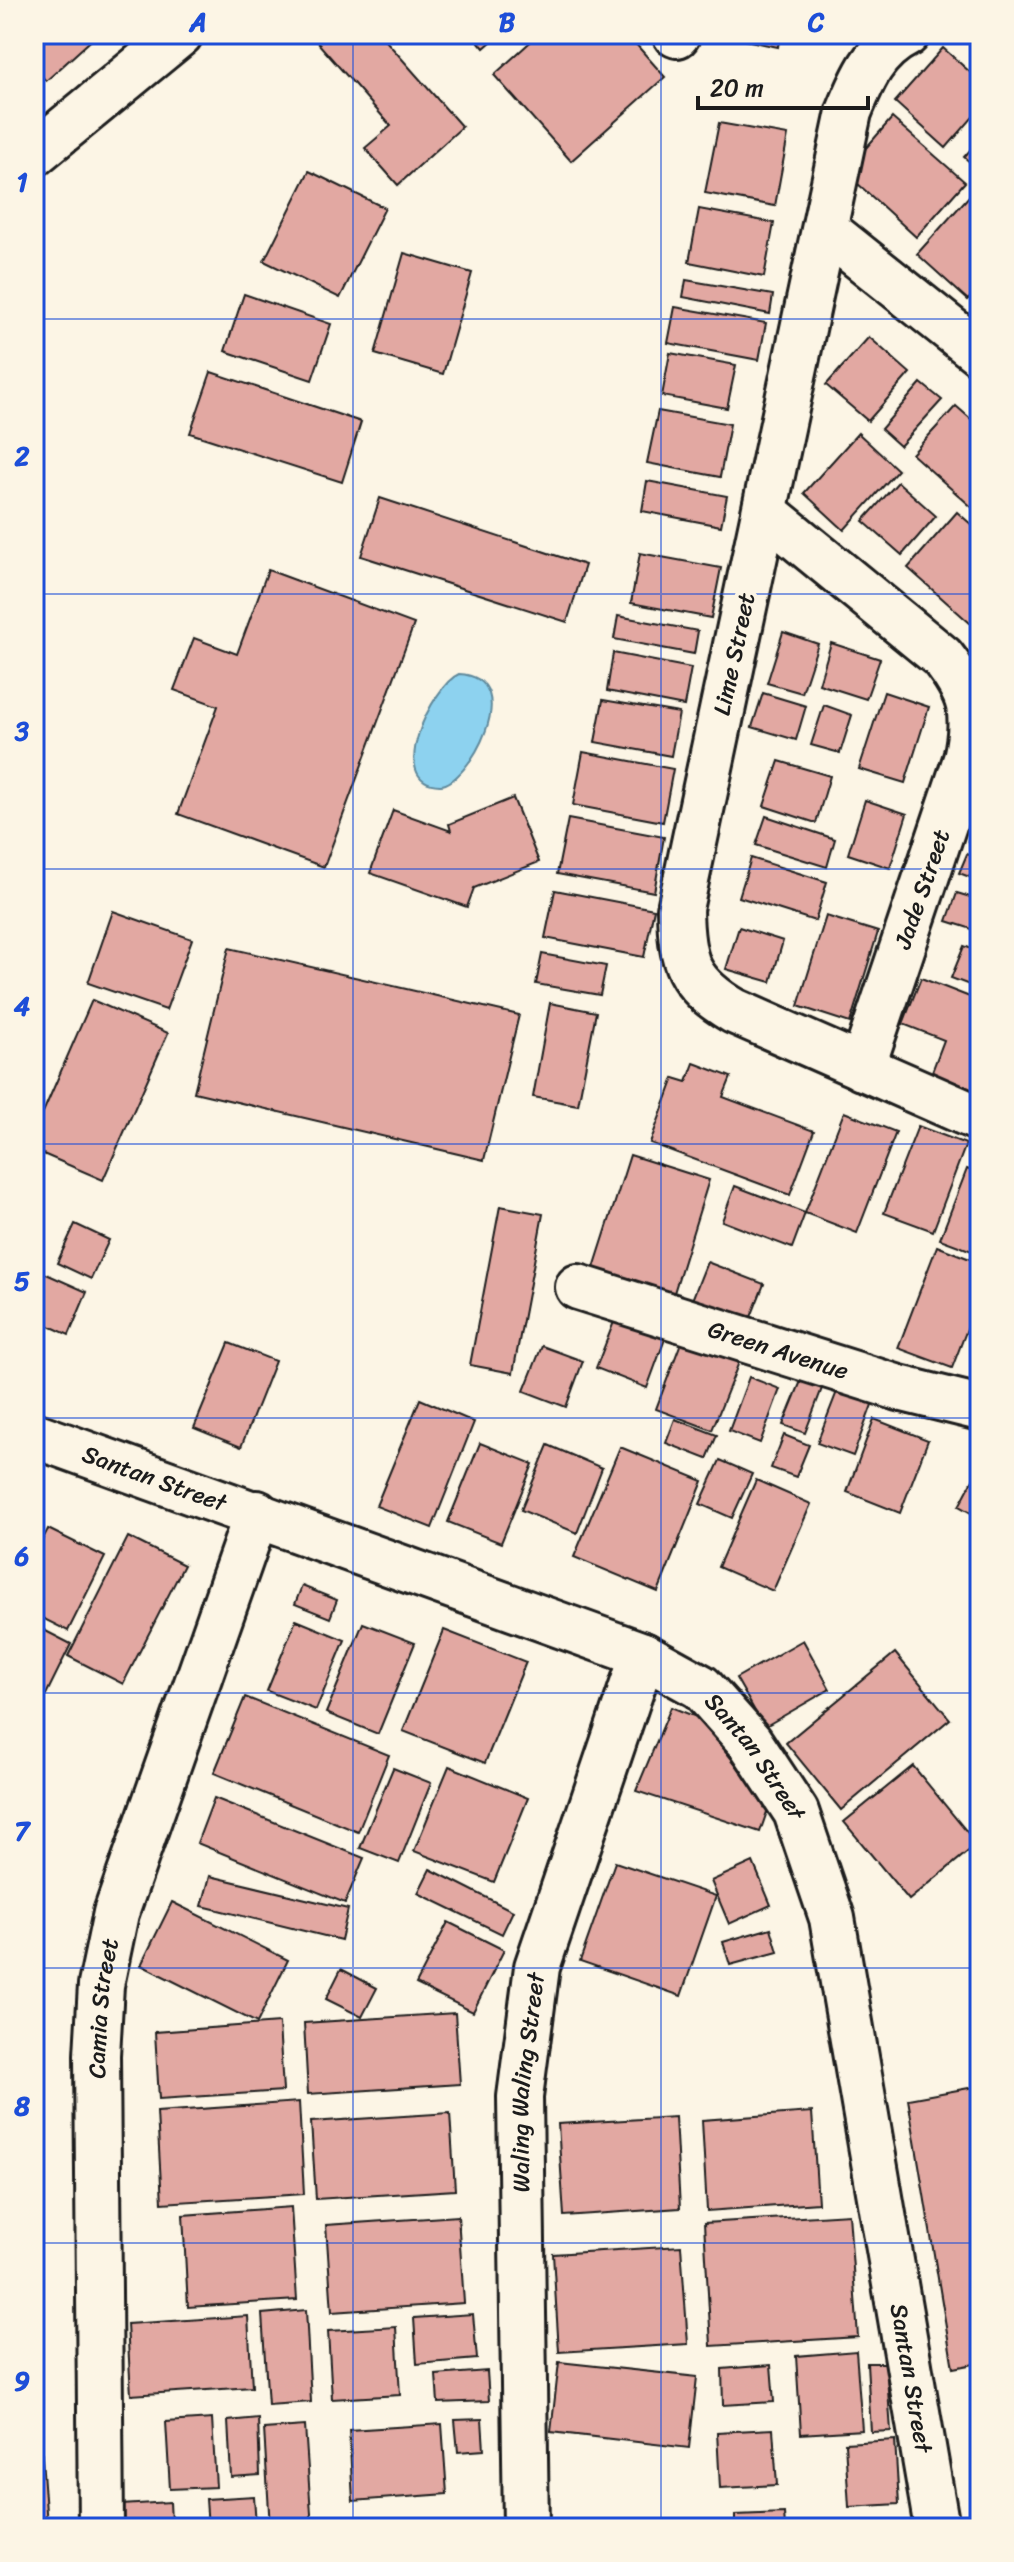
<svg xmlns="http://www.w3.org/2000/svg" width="1014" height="2562" font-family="Sriracha,sans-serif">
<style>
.water{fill:#8dd2ef;stroke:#60899b;stroke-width:2}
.building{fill:#e2a8a2;stroke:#1c1c1c;stroke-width:2}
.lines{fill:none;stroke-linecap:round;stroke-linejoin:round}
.minor-casing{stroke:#1c1c1c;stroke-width:50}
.minor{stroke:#fcf5e5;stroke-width:44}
.grid{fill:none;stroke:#1d4ed8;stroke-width:2;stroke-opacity:0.55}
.labels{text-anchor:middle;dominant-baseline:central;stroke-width:8;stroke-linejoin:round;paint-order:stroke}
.street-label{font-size:24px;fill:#1c1c1c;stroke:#fcf5e5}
.neatline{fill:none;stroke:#1d4ed8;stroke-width:3}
.grid-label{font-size:26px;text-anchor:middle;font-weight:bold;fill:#1d4ed8}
</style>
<rect width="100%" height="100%" fill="#fcf5e5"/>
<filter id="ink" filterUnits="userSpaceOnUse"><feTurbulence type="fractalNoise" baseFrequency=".0125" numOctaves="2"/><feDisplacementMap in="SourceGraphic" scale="16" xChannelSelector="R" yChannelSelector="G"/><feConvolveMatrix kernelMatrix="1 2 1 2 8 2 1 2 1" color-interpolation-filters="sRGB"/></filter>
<g filter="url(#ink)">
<path class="water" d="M459,674C528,678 467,786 440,785C384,784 433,685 459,674Z"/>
<g class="building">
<path d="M34,34H98L46,81L34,68Z"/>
<path d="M310,34H380L462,127L398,185L365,148L391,126Z"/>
<path d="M472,34H500L484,48Z"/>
<path d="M539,34H627L665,77L571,161L494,75Z"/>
<path d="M746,34H780L778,47L745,40Z"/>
<path d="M943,48L980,81V109L946,148L895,102Z"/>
<path d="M892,118L965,182L916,237L845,172Z"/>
<path d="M719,123L788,135L775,206L705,193Z"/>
<path d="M980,139V171L964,157Z"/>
<path d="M309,171L385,208L340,298L264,261Z"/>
<path d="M971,194L980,203V287L968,300L917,254Z"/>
<path d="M699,209L774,223L764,277L689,262Z"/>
<path d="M404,253L472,273L443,374L375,354Z"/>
<path d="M686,280L773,295L770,314L683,297Z"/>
<path d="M244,294L331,324L312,380L225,351Z"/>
<path d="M675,307L766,323L759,360L668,343Z"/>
<path d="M869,337L910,373L868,421L826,385Z"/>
<path d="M670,353L736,365L727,408L662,396Z"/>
<path d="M211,372L361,422L342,482L190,433Z"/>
<path d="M921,383L942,400L900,446L881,429Z"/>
<path d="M956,406L980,427V503L975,510L912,454Z"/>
<path d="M658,411L730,424L720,477L647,463Z"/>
<path d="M858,433L898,470L844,530L804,493Z"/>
<path d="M34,474L42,475L34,556Z"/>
<path d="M647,481L727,496L721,526L642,511Z"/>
<path d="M898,482L936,516L902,555L863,521Z"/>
<path d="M380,498L585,565L567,622L361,556Z"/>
<path d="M957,512L980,532V632L908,568Z"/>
<path d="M640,553L721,568L711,618L631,603Z"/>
<path d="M268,570L414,624L324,867L178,814L218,706L174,690L194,638L237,654Z"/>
<path d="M618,616L698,631L694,654L614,639Z"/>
<path d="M783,632L818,644L802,693L767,683Z"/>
<path d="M831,643L880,659L866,699L819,684Z"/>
<path d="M613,653L691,668L684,706L607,691Z"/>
<path d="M884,692L929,707L905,783L859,769Z"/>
<path d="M763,693L806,706L796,740L752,727Z"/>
<path d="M603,700L679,713L671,756L595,742Z"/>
<path d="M824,705L852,715L840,753L811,745Z"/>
<path d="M583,752L673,769L663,822L573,805Z"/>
<path d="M779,761L830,776L816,823L764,806Z"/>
<path d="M513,798L539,862L474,888L467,907L370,873L393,810L451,831L449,824Z"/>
<path d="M865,800L907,814L890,868L848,854Z"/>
<path d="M980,812V846L968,841Z"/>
<path d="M766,816L835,839L827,867L756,845Z"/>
<path d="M568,819L664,837L654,892L557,874Z"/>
<path d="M967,854L980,859V881L959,873Z"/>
<path d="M751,858L827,882L815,921L739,897Z"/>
<path d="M555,890L654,909L644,957L545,938Z"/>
<path d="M957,893L980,900L975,930L947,921Z"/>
<path d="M113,911L192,939L166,1010L88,983Z"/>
<path d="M826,916L878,932L850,1023L798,1006Z"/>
<path d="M739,927L783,941L771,982L726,969Z"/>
<path d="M964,946L980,952V989L951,978Z"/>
<path d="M229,948L519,1015L484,1160L194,1092Z"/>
<path d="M542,954L606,966L600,995L536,984Z"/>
<path d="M921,978L980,1001V1096L930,1077L944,1040L903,1024Z"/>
<path d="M92,1000L168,1033L103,1180L34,1150V1133Z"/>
<path d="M550,1003L596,1012L578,1105L533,1097Z"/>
<path d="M694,1063L731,1077L723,1097L814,1131L790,1195L650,1143L674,1078L687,1082Z"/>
<path d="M844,1112L896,1132L857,1233L805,1213Z"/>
<path d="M918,1126L966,1144L933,1231L884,1213Z"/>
<path d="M630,1155L709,1180L673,1296L593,1271Z"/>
<path d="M967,1169L980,1174V1254L940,1239Z"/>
<path d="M735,1186L805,1213L792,1248L722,1221Z"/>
<path d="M500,1206L543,1214L513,1373L470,1365Z"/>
<path d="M75,1224L109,1240L91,1279L57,1263Z"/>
<path d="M937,1246L980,1263V1304L977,1303L952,1368L898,1348Z"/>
<path d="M707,1262L764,1284L749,1322L692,1300Z"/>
<path d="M44,1273L87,1292L69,1335L34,1319V1296Z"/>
<path d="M619,1309L669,1328L647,1388L596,1368Z"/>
<path d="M682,1340L739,1362L712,1430L656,1409Z"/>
<path d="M229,1343L275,1361L241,1447L194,1428Z"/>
<path d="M542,1346L583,1361L566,1407L524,1391Z"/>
<path d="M803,1376L824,1383L805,1433L783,1425Z"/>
<path d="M749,1377L780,1389L760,1443L729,1431Z"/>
<path d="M838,1389L873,1402L853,1456L817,1443Z"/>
<path d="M420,1399L474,1422L432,1528L376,1506Z"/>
<path d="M675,1419L717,1435L707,1459L666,1443Z"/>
<path d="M874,1419L928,1440L900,1513L847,1492Z"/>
<path d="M784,1435L809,1445L796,1477L771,1468Z"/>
<path d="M480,1443L533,1464L501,1543L448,1522Z"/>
<path d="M548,1445L602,1468L577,1533L521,1510Z"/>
<path d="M620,1447L703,1481L658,1592L574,1557Z"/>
<path d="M720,1460L752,1474L732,1518L700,1504Z"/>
<path d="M980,1467V1518L959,1506Z"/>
<path d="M756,1480L811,1504L773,1591L718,1567Z"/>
<path d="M48,1529L105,1557L68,1631L34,1614V1556Z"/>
<path d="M128,1537L184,1565L123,1684L68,1656Z"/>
<path d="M302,1586L337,1600L330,1618L295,1604Z"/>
<path d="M296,1620L345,1640L316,1710L267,1691Z"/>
<path d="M363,1623L415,1643L378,1734L326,1713Z"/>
<path d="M34,1625L71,1644L34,1719Z"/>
<path d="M444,1630L526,1662L485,1763L403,1731Z"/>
<path d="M803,1640L830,1689L764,1727L736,1678Z"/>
<path d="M895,1653L950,1719L841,1810L786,1743Z"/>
<path d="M245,1697L389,1755L358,1832L214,1773Z"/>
<path d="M671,1707L699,1718L769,1806L760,1832L636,1791Z"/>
<path d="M449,1766L528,1798L494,1882L414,1851Z"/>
<path d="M913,1766L977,1844L909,1900L844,1822Z"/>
<path d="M393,1768L431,1783L399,1863L360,1848Z"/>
<path d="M214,1798L364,1858L345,1903L197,1843Z"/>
<path d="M615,1862L716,1896L681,1996L580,1961Z"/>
<path d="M753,1862L771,1905L729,1924L711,1881Z"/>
<path d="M430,1869L513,1911L502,1934L418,1893Z"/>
<path d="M210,1876L348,1909L341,1940L202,1906Z"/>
<path d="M172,1902L288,1960L257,2023L141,1965Z"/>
<path d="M448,1922L504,1950L473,2012L416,1984Z"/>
<path d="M771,1928L778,1952L730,1965L723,1942Z"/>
<path d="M34,1952H37L43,2069H34Z"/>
<path d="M341,1969L377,1988L362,2017L326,1999Z"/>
<path d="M455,2013L460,2084L308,2094L304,2023Z"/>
<path d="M279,2023L283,2091L159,2099L155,2032Z"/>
<path d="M980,2086V2363L953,2368L908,2099Z"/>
<path d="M299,2102L304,2194L162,2203L157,2112Z"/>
<path d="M812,2112L818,2203L707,2211L702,2120Z"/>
<path d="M450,2113L455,2190L316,2199L311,2122Z"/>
<path d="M675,2117L680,2208L564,2216L558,2124Z"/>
<path d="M34,2155L41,2237H34Z"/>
<path d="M291,2207L297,2300L188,2307L183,2215Z"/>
<path d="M849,2214L858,2337L711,2346L704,2223Z"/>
<path d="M458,2216L464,2303L332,2312L326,2225Z"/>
<path d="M34,2245L43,2336L34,2337Z"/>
<path d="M681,2246L688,2344L559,2352L553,2254Z"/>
<path d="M306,2310L311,2402L268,2405L262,2314Z"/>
<path d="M473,2314L477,2359L417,2364L414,2318Z"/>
<path d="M248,2316L252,2387L131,2395L127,2324Z"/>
<path d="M396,2327L400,2395L332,2399L328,2331Z"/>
<path d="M34,2350L47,2525L34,2526Z"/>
<path d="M856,2351L862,2430L801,2434L796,2356Z"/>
<path d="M559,2362L697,2377L689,2448L551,2432Z"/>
<path d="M867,2363H886L891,2431L871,2432Z"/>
<path d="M771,2365L774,2402L723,2405L722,2369Z"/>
<path d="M487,2371L489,2401L438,2403L436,2375Z"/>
<path d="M258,2418L260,2475L231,2477L228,2421Z"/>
<path d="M212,2419L216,2487L170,2489L166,2422Z"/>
<path d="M482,2419L484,2450L458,2452L455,2420Z"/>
<path d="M442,2424L447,2494L353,2501L349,2430Z"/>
<path d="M305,2426L312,2528H270L264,2429Z"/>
<path d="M773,2429L777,2485L720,2488L717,2432Z"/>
<path d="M895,2440L899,2504L849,2507L845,2443Z"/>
<path d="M254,2496L256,2525L208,2528L206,2499Z"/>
<path d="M170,2502L171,2522L106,2526L105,2506Z"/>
<path d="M784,2513L785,2528H735V2515Z"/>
</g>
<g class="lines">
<defs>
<g id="minor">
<path d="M675,34L677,35"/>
<path d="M907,34C874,50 862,80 849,112L680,909C681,962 687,983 734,1011L980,1119"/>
<path d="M34,154L180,34"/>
<path d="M826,230L980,353"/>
<path d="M765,512L942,657C971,694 976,713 966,759L862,1068"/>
<path id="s1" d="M578,1287L899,1388L980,1408"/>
<path id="s2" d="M34,1435L643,1655L701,1687L750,1742L796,1812L832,1918L937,2528"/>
<path id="s3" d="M101,2528L97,2055L101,1985L116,1913L257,1513"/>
<path id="s4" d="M526,2528L520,2097L537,1967L643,1655"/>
</g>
</defs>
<use href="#minor" class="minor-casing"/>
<use href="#minor" class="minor"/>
</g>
</g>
<path class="grid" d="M353,34V2528M661,34V2528M34,319H980M34,594H980M34,869H980M34,1144H980M34,1418H980M34,1693H980M34,1968H980M34,2243H980"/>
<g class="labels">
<g class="street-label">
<text transform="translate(734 654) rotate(-78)">Lime Street</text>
<text transform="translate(922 889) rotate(-71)">Jade Street</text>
<text stroke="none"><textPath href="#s1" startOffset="210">Green Avenue</textPath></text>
<text stroke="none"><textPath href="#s2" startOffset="128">Santan Street</textPath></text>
<text stroke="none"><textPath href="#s2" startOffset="802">Santan Street</textPath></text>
<text stroke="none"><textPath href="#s3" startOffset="520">Camia Street</textPath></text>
<text stroke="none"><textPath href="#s4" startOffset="446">Waling Waling Street</textPath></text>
<text stroke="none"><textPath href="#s2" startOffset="1450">Santan Street</textPath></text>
</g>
</g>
<rect width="1014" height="2562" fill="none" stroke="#fcf5e5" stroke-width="88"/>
<path d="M698 96v12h170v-12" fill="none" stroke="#1c1c1c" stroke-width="4"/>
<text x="710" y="96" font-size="24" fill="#1c1c1c" stroke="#fcf5e5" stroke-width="6" paint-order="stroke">20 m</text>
<rect x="44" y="44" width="926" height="2474" class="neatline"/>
<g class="grid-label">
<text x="198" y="31">A</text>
<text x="507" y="31">B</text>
<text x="816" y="31">C</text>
<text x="22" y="191">1</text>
<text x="22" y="465">2</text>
<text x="22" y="740">3</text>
<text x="22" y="1015">4</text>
<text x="22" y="1290">5</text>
<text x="22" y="1565">6</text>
<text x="22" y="1840">7</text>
<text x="22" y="2115">8</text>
<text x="22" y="2390">9</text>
</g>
</svg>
